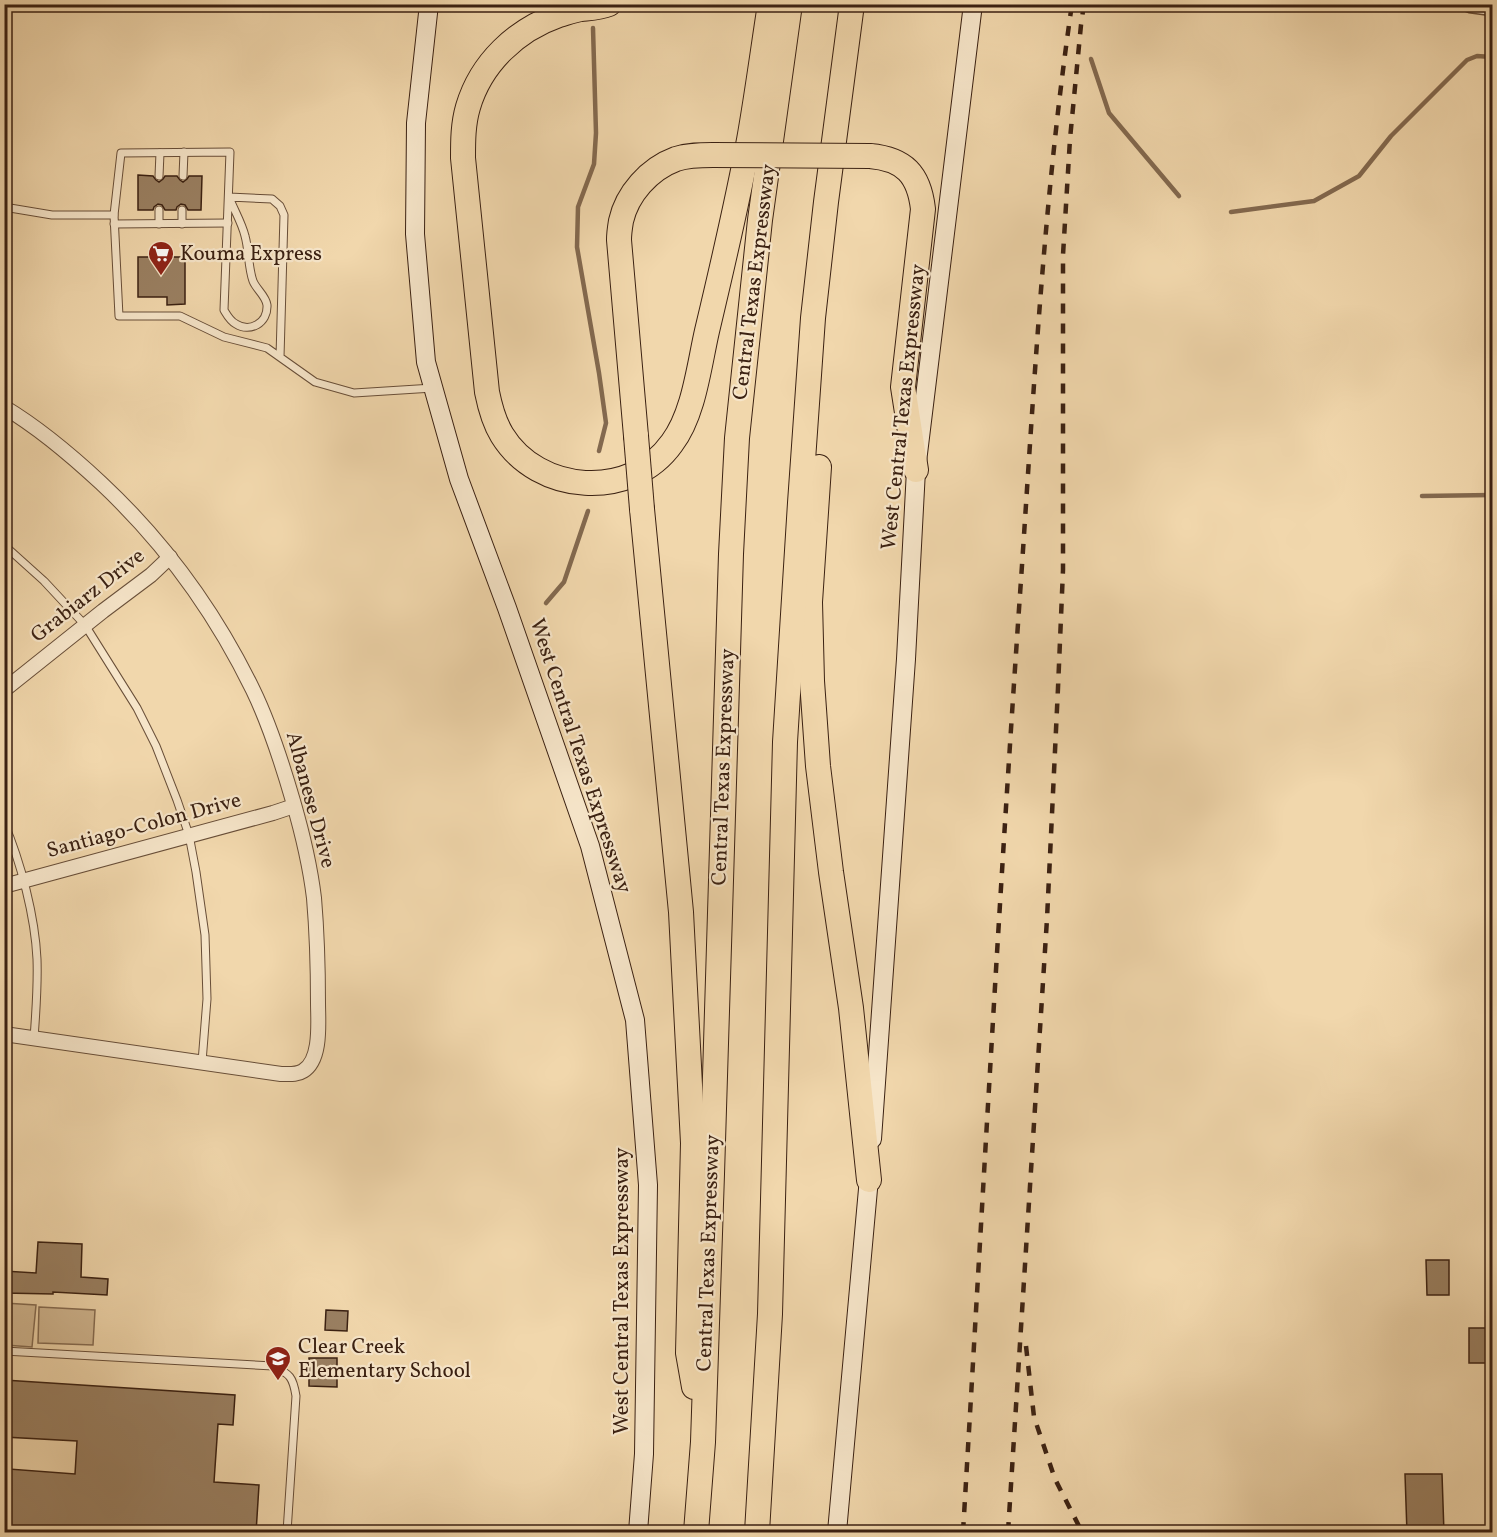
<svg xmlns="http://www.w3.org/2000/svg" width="1497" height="1537" font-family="Vollkorn,serif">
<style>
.green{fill:#d2b892;stroke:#866c52;stroke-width:1.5}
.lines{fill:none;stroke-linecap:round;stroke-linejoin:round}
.stream{stroke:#83694f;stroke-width:4.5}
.building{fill:#9a8062;stroke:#3b2112;stroke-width:1.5}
.service-casing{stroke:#684e38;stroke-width:9}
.minor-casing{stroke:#684e38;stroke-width:16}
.tertiary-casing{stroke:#684e38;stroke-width:19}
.secondary-casing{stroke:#3b2112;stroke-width:20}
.motorway-casing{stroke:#3b2112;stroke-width:26}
.service{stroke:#f6e5c9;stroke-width:7}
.minor{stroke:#f6e5c9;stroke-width:14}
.tertiary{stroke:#f6e5c9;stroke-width:16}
.secondary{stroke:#f6e5c9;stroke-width:18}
.motorway{stroke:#f1d7ac;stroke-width:24}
.rail{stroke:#3b2112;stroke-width:4.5;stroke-dasharray:10 10;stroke-linecap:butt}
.motorway-bridge-casing{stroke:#3b2112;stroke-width:26;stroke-linecap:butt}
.motorway-bridge{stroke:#f1d7ac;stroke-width:24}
.labels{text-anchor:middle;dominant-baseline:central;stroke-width:4.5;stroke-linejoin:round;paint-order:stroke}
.poi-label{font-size:21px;fill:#3b2112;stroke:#f6e5c9;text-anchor:start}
.street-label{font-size:21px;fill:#3b2112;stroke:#f6e5c9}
</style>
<rect width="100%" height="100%" fill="#f1d7ac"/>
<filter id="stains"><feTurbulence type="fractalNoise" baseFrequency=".00333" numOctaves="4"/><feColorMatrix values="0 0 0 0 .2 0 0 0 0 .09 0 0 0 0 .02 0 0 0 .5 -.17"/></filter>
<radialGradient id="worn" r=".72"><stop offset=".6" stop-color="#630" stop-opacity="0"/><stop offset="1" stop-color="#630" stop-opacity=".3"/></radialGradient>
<g class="green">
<path d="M4,1303L36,1305L32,1347L5,1345Z"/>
<path d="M39,1307L95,1310L93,1345L38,1343Z"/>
</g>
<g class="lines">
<g class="stream">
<path d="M593,28L596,133L594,164L578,207L577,247L599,373L606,423L599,451"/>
<path d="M1091,59L1109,113L1179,196"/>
<path d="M1231,212L1314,201L1359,176L1391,136L1467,60L1477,56L1492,57"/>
<path d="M1422,496L1492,495"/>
<path d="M546,603L564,582L588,511"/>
</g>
</g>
<g class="building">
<path d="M138,175L153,176L156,180L159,182L163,179L165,176H177L180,180L183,182L187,179L189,176H202L201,210H188L185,205L181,204L177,207L176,210H165L162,205L158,204L154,207L153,210H138Z"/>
<path d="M138,257H185V304L167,305V297H138Z"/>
<path d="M38,1242L82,1244L81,1277L108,1279L107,1295L53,1292V1294L4,1293V1271L36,1273Z"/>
<path d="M1426,1260H1449V1295H1427Z"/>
<path d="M326,1310L348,1311L347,1331L325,1330Z"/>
<rect x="1469" y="1328" width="23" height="35"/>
<path d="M309,1358H337V1387L309,1386Z"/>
<path d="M4,1380L235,1395L233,1425L218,1424L214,1482L259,1485L256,1533H189L161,1531L160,1533H5L9,1469L75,1474L77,1441L4,1437Z"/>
<path d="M1405,1474H1442L1444,1533H1407Z"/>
</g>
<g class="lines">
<defs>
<g id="service">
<path d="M159,176L160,153"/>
<path d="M183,176L184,152"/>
<path d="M4,207L52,215H114"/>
<path d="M114,224L228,223"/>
<path d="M159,224V210"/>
<path d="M182,224V210"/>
<path d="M280,357L284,215L280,206L272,199L229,197C234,210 242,223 245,236C249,250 248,267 253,281C256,289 266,296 267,305C268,323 250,333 236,324C230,321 227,315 224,310L230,152L121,153L114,215L119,316H180L224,337L267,348L315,382L354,393L433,388"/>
<path d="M4,545L44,581L85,625L137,708L156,746L177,800L189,835L196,872L205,935L207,999L202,1062"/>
<path d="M4,823C21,862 35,917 37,959C38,986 36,1012 34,1038"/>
<path d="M4,1351L273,1366C290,1374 293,1377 296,1396L287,1532"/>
</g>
<g id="minor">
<path d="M4,407C39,428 71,455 101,483C163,541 215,612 253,690C270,725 282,763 293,801C302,832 310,865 314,898C317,933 318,968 318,1003C318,1021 322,1060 303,1071C297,1075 289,1074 281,1074L4,1034"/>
<path d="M4,690L103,611L151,575L170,557"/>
<path d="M4,886L273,813L294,806"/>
</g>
<path id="tertiary" d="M1470,4L1492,7"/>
<g id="secondary">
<path d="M429,4L416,123L415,234L426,362L459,479L507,608L590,846L635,1020L648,1185L644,1454L638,1532"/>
<path d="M872,1139L906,659L916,470L973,4"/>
<path d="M837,1532L870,1167"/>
</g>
<g id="motorway">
<path d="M609,4C599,8 591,8 581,9C574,10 566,13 559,15C516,30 481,63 468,107C463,124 463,141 463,158L487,392C490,407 494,422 502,435C538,494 631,501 672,443C694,414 699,366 707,331C722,268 737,204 749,140C757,95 763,49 770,4"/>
<path d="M870,156C904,159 919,174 923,209L903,387L916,470"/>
<path d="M636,436L619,240C619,233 620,227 621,221C627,194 649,169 676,159C688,155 701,155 713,155"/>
<path d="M819,467L810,602L812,681L818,766L831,872L851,1008L869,1180"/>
<path d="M642,509L681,912L693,1143L688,1353L694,1387"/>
<path d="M696,1532L703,1442L712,1174L731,554L737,438L760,220L790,4"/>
<path d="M757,1532L770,1314L785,742L800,503L813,318L826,202L852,4"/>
</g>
</defs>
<use href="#service" class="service-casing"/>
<use href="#minor" class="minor-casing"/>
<use href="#tertiary" class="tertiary-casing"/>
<use href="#secondary" class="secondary-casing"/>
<use href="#motorway" class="motorway-casing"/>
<use href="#service" class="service"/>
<use href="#minor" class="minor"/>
<use href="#tertiary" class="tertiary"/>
<use href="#secondary" class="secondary"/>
<use href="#motorway" class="motorway"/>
<g class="rail">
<path d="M1026,1346L1034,1417L1055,1479L1082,1532"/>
<path d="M963,1532C982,1215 999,897 1021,580C1034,388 1044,195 1072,4"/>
<path d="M1008,1532L1047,919L1058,688L1063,570V255L1070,139L1081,25L1084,4"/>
</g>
<defs>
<g id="motorway-bridge">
<path d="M713,155L870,156"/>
<path d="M636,436L642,509"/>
</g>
</defs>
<use href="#motorway-bridge" class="motorway-bridge-casing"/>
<use href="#motorway-bridge" class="motorway-bridge"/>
</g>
<defs>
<symbol id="supermarket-pin" viewBox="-11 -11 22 30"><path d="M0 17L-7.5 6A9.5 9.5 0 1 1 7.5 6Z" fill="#8f2418" stroke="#f6e5c9"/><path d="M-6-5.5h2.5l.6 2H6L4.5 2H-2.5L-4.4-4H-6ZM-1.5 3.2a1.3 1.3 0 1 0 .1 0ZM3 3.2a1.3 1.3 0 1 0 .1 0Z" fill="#fff"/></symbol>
<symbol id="school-pin" viewBox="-11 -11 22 30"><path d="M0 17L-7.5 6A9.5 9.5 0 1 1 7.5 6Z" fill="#8f2418" stroke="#f6e5c9"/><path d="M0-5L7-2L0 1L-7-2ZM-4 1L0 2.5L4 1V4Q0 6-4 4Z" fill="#fff"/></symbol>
</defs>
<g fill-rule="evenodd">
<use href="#supermarket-pin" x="146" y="239" width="30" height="40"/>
<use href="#school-pin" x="263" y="1344" width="30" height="40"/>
</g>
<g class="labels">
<g class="poi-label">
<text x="180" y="254">Kouma Express</text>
<text x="298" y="1347">Clear Creek<tspan x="298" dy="24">Elementary School</tspan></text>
</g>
<g class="street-label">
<text transform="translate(755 282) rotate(-83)">Central Texas Expressway</text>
<text transform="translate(904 407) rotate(-84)">West Central Texas Expressway</text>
<text transform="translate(88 596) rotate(-38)">Grabiarz Drive</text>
<text transform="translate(580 756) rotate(72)">West Central Texas Expressway</text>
<text transform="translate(724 767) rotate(-88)">Central Texas Expressway</text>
<text transform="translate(310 800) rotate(75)">Albanese Drive</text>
<text transform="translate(144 826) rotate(-15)">Santiago-Colon Drive</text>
<text transform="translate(709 1253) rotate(-88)">Central Texas Expressway</text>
<text transform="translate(622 1291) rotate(-90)">West Central Texas Expressway</text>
</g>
</g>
<rect width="1497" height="1537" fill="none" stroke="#f1d7ac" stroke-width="24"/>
<rect x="6" y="6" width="1485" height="1525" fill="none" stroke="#3b2112" stroke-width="3"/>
<rect x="12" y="12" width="1473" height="1513" fill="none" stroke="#3b2112" stroke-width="1.5"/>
<rect width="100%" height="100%" filter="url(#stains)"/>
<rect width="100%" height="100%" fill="url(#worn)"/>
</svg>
